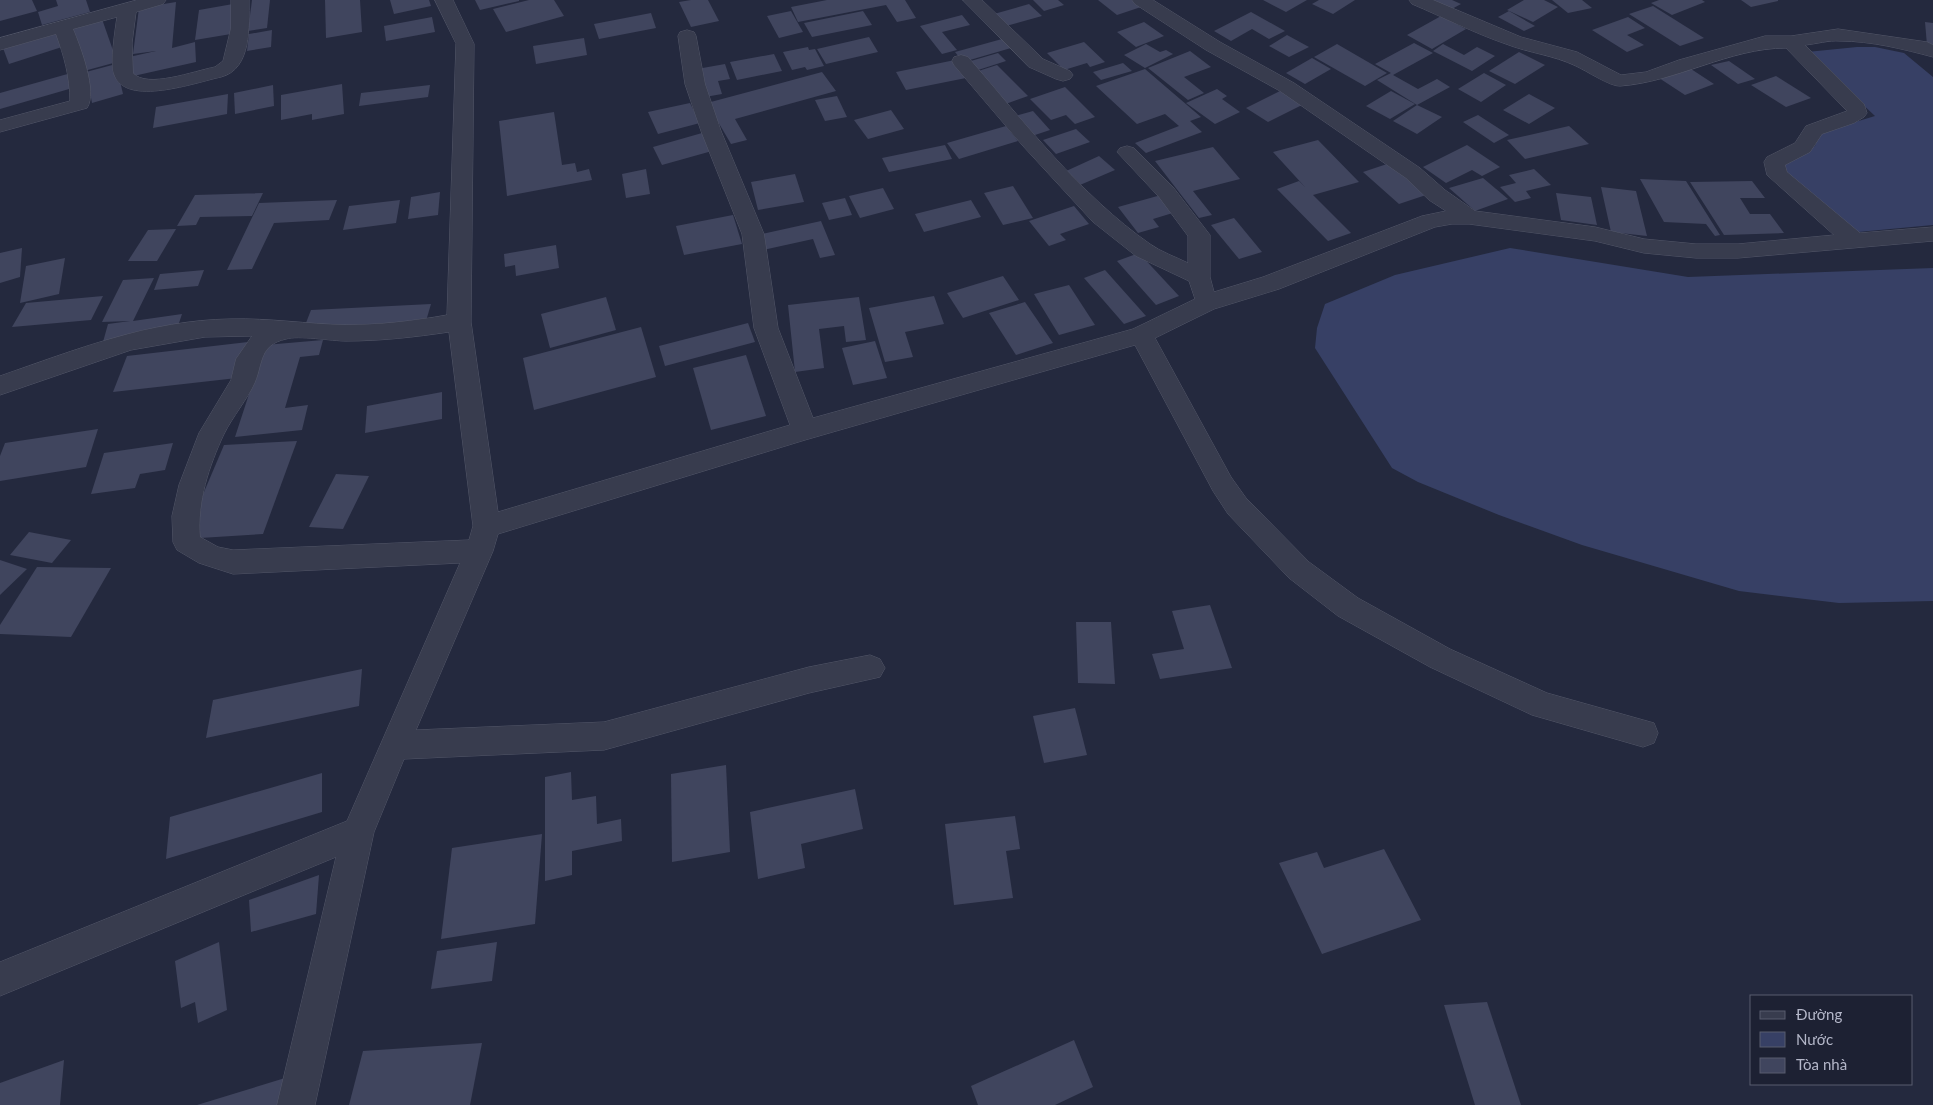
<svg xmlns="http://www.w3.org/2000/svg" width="1933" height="1105" font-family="Lato,sans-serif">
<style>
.water{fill:#374065}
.building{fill:#40455e}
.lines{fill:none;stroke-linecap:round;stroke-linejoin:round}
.minor-casing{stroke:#535769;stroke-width:1}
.minor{fill:#383c4e;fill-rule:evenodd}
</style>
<rect width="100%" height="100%" fill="#24293e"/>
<g class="water">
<path d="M1857,47H1875L1904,53L1933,77V225L1858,232L1783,173L1785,160L1815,146L1819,133L1875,116L1807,52Z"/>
<path d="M1510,248L1688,277L1933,268V601L1839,603L1739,591L1582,545L1499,515L1418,482L1392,468L1315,348L1317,328L1325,304L1395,275Z"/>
</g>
<g class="building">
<path d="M0,0H32L37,11L0,21Z"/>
<path d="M56,0H86L90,12L42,25L38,12L58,6Z"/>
<path d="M252,0H270L267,28L248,31Z"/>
<path d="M325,0H360L362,32L326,38Z"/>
<path d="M390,0H429L431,6L394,14Z"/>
<path d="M475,0H519V1L480,10Z"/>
<path d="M529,0H554L564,16L506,32L493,9Z"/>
<path d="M691,0H708L719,21L691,27L679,2Z"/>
<path d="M827,0H905L916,18L897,22L886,5L798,22L791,7Z"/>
<path d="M1033,0H1058L1064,5L1044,11Z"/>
<path d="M1098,0H1132L1141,7L1117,15Z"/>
<path d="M1263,0H1307L1286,12Z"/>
<path d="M1319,0H1355L1333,14L1312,4Z"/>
<path d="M1430,0H1452L1461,4L1450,10Z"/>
<path d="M1524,0H1544L1558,7L1533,22L1507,10Z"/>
<path d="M1552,0H1582L1592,8L1568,13Z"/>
<path d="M1659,0H1702L1705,2L1672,15L1651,3Z"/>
<path d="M1741,0H1778V1L1751,7Z"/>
<path d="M176,2L172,48L195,42L196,62L129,77V57L156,51L133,54L139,8Z"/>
<path d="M233,4L231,34L195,40L199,10Z"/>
<path d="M1029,4L1042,16L1006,26L994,14Z"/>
<path d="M1653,6L1704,38L1680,46L1629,14Z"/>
<path d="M791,11L803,32L779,38L767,16Z"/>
<path d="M863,11L872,25L812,37L804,23Z"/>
<path d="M1509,11L1535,26L1524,31L1498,17Z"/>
<path d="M1251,12L1285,31L1269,39L1252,29L1231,41L1214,31Z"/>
<path d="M651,13L656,28L599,39L594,24Z"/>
<path d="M962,15L970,25L942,32L957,50L942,54L920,26Z"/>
<path d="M1441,16L1466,29L1432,49L1407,35Z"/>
<path d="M432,17L435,32L386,41L384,26Z"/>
<path d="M1628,17L1645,28L1627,35L1644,45L1627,52L1592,30Z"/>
<path d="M102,19L117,62L84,71L70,28Z"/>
<path d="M1144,22L1164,36L1136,47L1117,32Z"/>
<path d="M1925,22L1933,23V46L1927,45Z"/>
<path d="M272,30L271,47L247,51L249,34Z"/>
<path d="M55,32L62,47L9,64L3,48Z"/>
<path d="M1287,35L1309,47L1289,57L1269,46Z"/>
<path d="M869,37L878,52L826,64L817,49Z"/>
<path d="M584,38L587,55L536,64L533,46Z"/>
<path d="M1002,39L1011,48L963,62L955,52Z"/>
<path d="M1084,42L1105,62L1090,67L1087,63L1064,70L1047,53Z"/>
<path d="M1414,43L1433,53L1393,75L1418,89L1437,79L1450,87L1417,105L1377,80L1391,73L1375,64Z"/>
<path d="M1146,44L1160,52L1166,50L1173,54L1145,68L1124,55Z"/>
<path d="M1337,44L1387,73L1365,86L1314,57Z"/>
<path d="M1443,44L1464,55L1477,47L1495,56L1472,71L1433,51Z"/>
<path d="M808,47L809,50L815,49L824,66L807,70L805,67L792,70L783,52Z"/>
<path d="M1190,51L1211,67L1184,77L1204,93L1188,100L1148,68Z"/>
<path d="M1519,52L1545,65L1515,84L1489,71Z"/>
<path d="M998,53L1006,61L972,72L964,63Z"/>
<path d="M774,54L782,71L737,80L730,62Z"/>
<path d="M1312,58L1331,69L1305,84L1286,73Z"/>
<path d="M955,60L966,78L906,90L896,72Z"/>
<path d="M1729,61L1755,79L1738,84L1711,65Z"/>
<path d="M1123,63L1132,71L1101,80L1093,72Z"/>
<path d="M116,64L123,94L92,103L86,72Z"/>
<path d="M725,64L730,79L718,81L722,94L705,97L697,69Z"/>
<path d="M997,65L1028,96L1003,105L972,73Z"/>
<path d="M1688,67L1714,84L1685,95L1659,78Z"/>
<path d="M1145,69L1201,117L1190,121L1202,132L1146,153L1135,143L1179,126L1165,114L1137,124L1096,86Z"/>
<path d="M822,72L836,91L735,119L747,140L731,144L707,103Z"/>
<path d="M71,73L76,87L0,109V93Z"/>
<path d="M1484,73L1506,85L1481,102L1458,89Z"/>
<path d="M1776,76L1811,98L1786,107L1751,85Z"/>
<path d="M342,84L344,114L312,120V114L281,120V95Z"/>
<path d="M273,85L274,106L235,114L234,93Z"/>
<path d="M430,85L428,97L359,106L361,93Z"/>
<path d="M1065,87L1095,117L1075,124L1066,115L1051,120L1030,99Z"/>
<path d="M1217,89L1227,96L1222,99L1240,112L1215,124L1186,103Z"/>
<path d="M1280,91L1302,105L1268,122L1246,108Z"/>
<path d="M1391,91L1415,104L1390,119L1366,106Z"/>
<path d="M228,94L227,114L153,128L156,107Z"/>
<path d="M1529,94L1555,108L1529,124L1503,110Z"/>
<path d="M837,96L847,117L825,121L815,100Z"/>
<path d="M690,103L700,123L658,134L648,112Z"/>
<path d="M1417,105L1442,117L1417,134L1393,121Z"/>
<path d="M891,110L904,129L868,139L854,120Z"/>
<path d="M1033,111L1050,130L1029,137L1012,117Z"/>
<path d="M554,112L562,165L575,163L577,172L589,169L592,180L507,196L499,121Z"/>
<path d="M1478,115L1509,135L1494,143L1463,122Z"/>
<path d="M1006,126L1018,141L959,159L947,143Z"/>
<path d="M1569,126L1589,144L1525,159L1507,140Z"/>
<path d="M1076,129L1090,142L1056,154L1043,140Z"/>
<path d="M702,133L712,151L662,165L653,147Z"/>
<path d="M1318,140L1359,182L1313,195L1351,233L1328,241L1277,189L1299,181L1305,187L1273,152Z"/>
<path d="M945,145L952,159L889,172L882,158Z"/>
<path d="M1467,145L1500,167L1482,176L1472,170L1446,183L1423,167Z"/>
<path d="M1213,147L1240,179L1193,191L1212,215L1199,218L1155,161Z"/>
<path d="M1099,156L1115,170L1080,185L1064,172Z"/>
<path d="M1393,162L1429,194L1399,204L1363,172Z"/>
<path d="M646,169L650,194L626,198L622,174Z"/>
<path d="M1534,169L1551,185L1526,191L1531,198L1515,202L1500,187L1516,183L1509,175Z"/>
<path d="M795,174L804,202L758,210L751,182Z"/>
<path d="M1483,178L1508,199L1475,211L1449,188Z"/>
<path d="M1640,179L1686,181L1720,235L1715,236L1706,224L1664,222Z"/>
<path d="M1752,181L1765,198H1740L1750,214H1770L1784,233L1724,235L1690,182Z"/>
<path d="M1013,186L1033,218L1003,225L984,193Z"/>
<path d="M1601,187L1636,191L1647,236L1611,232Z"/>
<path d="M883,188L894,209L860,218L849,196Z"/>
<path d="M440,192L438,215L408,219L411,197Z"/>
<path d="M263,193L252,216L200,217L196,225L177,226L195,195Z"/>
<path d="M1556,193L1591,197L1597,225L1561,220Z"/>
<path d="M1161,195L1176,212L1153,219L1159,227L1138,233L1118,207Z"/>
<path d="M845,198L852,215L829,220L822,203Z"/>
<path d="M337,200L329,220L274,223L252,269L227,270L259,203Z"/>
<path d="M400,200L396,223L343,230L349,206Z"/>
<path d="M971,200L981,217L924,232L915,214Z"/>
<path d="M1074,206L1089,224L1060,234L1066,240L1049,246L1029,221Z"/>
<path d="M733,215L742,244L684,255L676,226Z"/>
<path d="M1234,218L1262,252L1239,259L1211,225Z"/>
<path d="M821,221L835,255L820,258L813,239L763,250L758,235Z"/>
<path d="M176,229L157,261H128L148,230Z"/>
<path d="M556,245L559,268L516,276L515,265L505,267L504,254Z"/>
<path d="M22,248L20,277L0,283V253Z"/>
<path d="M1139,253L1179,296L1156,305L1117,261Z"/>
<path d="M65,258L59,294L20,303L26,266Z"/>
<path d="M204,270L198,286L154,290L160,274Z"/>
<path d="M1105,270L1146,316L1124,324L1084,278Z"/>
<path d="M1003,276L1019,300L963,318L947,293Z"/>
<path d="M154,278L133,321L182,314L177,329L103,342L108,324L130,321L102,322L123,280Z"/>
<path d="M1069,285L1095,325L1059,335L1034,294Z"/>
<path d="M103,296L91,320L12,327L26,303Z"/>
<path d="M934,296L944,324L905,332L913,357L885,362L869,308Z"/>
<path d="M606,297L616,330L550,348L541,314Z"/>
<path d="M859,297L866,340L846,342L844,326L819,329L824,368L795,372L788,305Z"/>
<path d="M1025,302L1053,343L1016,355L989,313Z"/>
<path d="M431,304L426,321L304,328L311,310Z"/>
<path d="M748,323L755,342L665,366L659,346Z"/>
<path d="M641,327L656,377L534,410L523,358Z"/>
<path d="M323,340L319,355L300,357L285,408L308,405L302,430L235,437L265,345Z"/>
<path d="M875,341L887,378L853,385L842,348Z"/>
<path d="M248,342L237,378L113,392L127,356Z"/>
<path d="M746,355L766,416L711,430L693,368Z"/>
<path d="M442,392V419L365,433L367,406Z"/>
<path d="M98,429L86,467L0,481V456L5,443Z"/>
<path d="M297,441L263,534L184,539L224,445Z"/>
<path d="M173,443L165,470L140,474L135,488L91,494L104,453Z"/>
<path d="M336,474L369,476L343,529L309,527Z"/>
<path d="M29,532L71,540L52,563L10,555Z"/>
<path d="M0,560L27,569L0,595Z"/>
<path d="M37,567L111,568L71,637L0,634V625Z"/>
<path d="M1210,605L1232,668L1160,679L1152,654L1184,649L1172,611Z"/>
<path d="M1076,622H1111L1115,684L1078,683Z"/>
<path d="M362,669L359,706L206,738L213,700Z"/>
<path d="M1075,708L1087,755L1044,763L1033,716Z"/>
<path d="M726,765L730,852L672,862L671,774Z"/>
<path d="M571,772L572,800L596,796L597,824L621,819L622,841L572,851V875L545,881V777Z"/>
<path d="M322,773V812L166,859L170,817Z"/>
<path d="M855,789L863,829L801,844L805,868L758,879L750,812Z"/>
<path d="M1015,816L1020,849L1006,851L1013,898L954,905L945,824Z"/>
<path d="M542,834L535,924L441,939L452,848Z"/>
<path d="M1384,849L1421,920L1322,954L1279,863L1317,852L1324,868Z"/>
<path d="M319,875L316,914L251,932L249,900Z"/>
<path d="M219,942L227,1010L198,1023L195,1002L181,1008L175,961Z"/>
<path d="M497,942L492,981L431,989L437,951Z"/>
<path d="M1487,1002L1521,1105H1475L1444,1005Z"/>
<path d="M1074,1040L1093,1087L1055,1105H978L971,1086Z"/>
<path d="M482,1043L470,1105H349L363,1051Z"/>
<path d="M64,1060L60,1105H0V1083Z"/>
<path d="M285,1078L283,1105H197Z"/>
</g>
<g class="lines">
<defs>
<g id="minor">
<path d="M137,0H166L163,4L136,12L132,43L133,73C147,89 194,71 215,67L223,61L231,28V0H249C249,26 252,69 221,77C197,82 125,108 114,74C110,63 115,30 117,17L73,29C80,46 98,92 87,108L0,132V120L70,101C70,77 64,56 56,34L0,50V38Z"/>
<path d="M435,0H453L474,44L471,322L498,512L790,425L754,328L742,234L701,131L685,84L678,36L680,32L687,30L694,32L696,36L705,84L721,131L764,234L778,328L813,418L1133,329L1195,299L1189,281L1136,256L1093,222L1023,146L954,65L952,61L954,57L961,55L968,57C1023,121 1081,196 1150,244C1161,252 1176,257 1188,263V236L1159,197L1117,152L1120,148L1127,146L1134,148L1173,187L1210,235V277L1214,292L1263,277L1422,216L1446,211L1429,200L1406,178L1280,91L1206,50L1135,4L1132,0H1153L1220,42L1294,83L1420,168L1445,190L1475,211L1595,227L1644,239L1696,244H1738L1834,235L1767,175L1764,162L1767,157L1795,143L1806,126L1847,111L1786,48C1729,48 1677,82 1620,86C1611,87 1585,70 1576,66C1553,55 1529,53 1506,44C1474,33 1443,17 1412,4L1409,0H1433L1521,37L1577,52L1621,75L1646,72L1679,60L1765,36H1791L1838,29L1927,42L1933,45V57C1903,49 1871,41 1840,41C1829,40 1816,44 1805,45L1864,104L1867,113L1864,117L1854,123L1822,134L1810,152L1785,165L1787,172L1860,233L1933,227V241L1738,258H1696L1644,253L1595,241L1469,224H1452L1435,227L1279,289L1214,309L1155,338L1231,477L1246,498L1309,562L1358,598L1450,649L1547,693L1654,723L1658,733L1654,743L1643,747L1532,715L1430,667L1338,616L1289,578L1228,514L1213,491L1135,345L805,440L498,534L493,551L416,730L604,722L809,667L870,655L880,659L885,668L880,677L809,693L604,750L404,759L374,832L315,1105H277L336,857L0,996V962L347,821L460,563L233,574L199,563L177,550L173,542L172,516L179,485L199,433L231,380L236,359L252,336L205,337L131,350L0,395V376C75,350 150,320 231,319C269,318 307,324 345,325C380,325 414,321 447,315L456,44ZM449,332L473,526L469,540L233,550L218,547L200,537C197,502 209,466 224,434C233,416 247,400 255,382C263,363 259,345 286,339C298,335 332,341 346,341C381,341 415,337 449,332Z"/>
<path d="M963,0H982L1043,59L1070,71L1073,75L1070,79L1063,81L1056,79L1029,67Z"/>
</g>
</defs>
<use href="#minor" class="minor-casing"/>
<use href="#minor" class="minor"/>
</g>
<rect x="1750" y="995" width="162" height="90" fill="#1d2133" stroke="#595d6f"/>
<rect x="1760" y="1011" width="25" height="8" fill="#383c4e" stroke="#595d6f"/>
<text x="1796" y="1020" font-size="15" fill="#b4b7c9">Đường</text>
<rect x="1760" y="1032" width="25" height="15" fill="#374065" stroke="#595d6f"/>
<text x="1796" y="1045" font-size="15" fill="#b4b7c9">Nước</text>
<rect x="1760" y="1058" width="25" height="15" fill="#40455e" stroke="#595d6f"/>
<text x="1796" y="1070" font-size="15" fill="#b4b7c9">Tòa nhà</text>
</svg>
